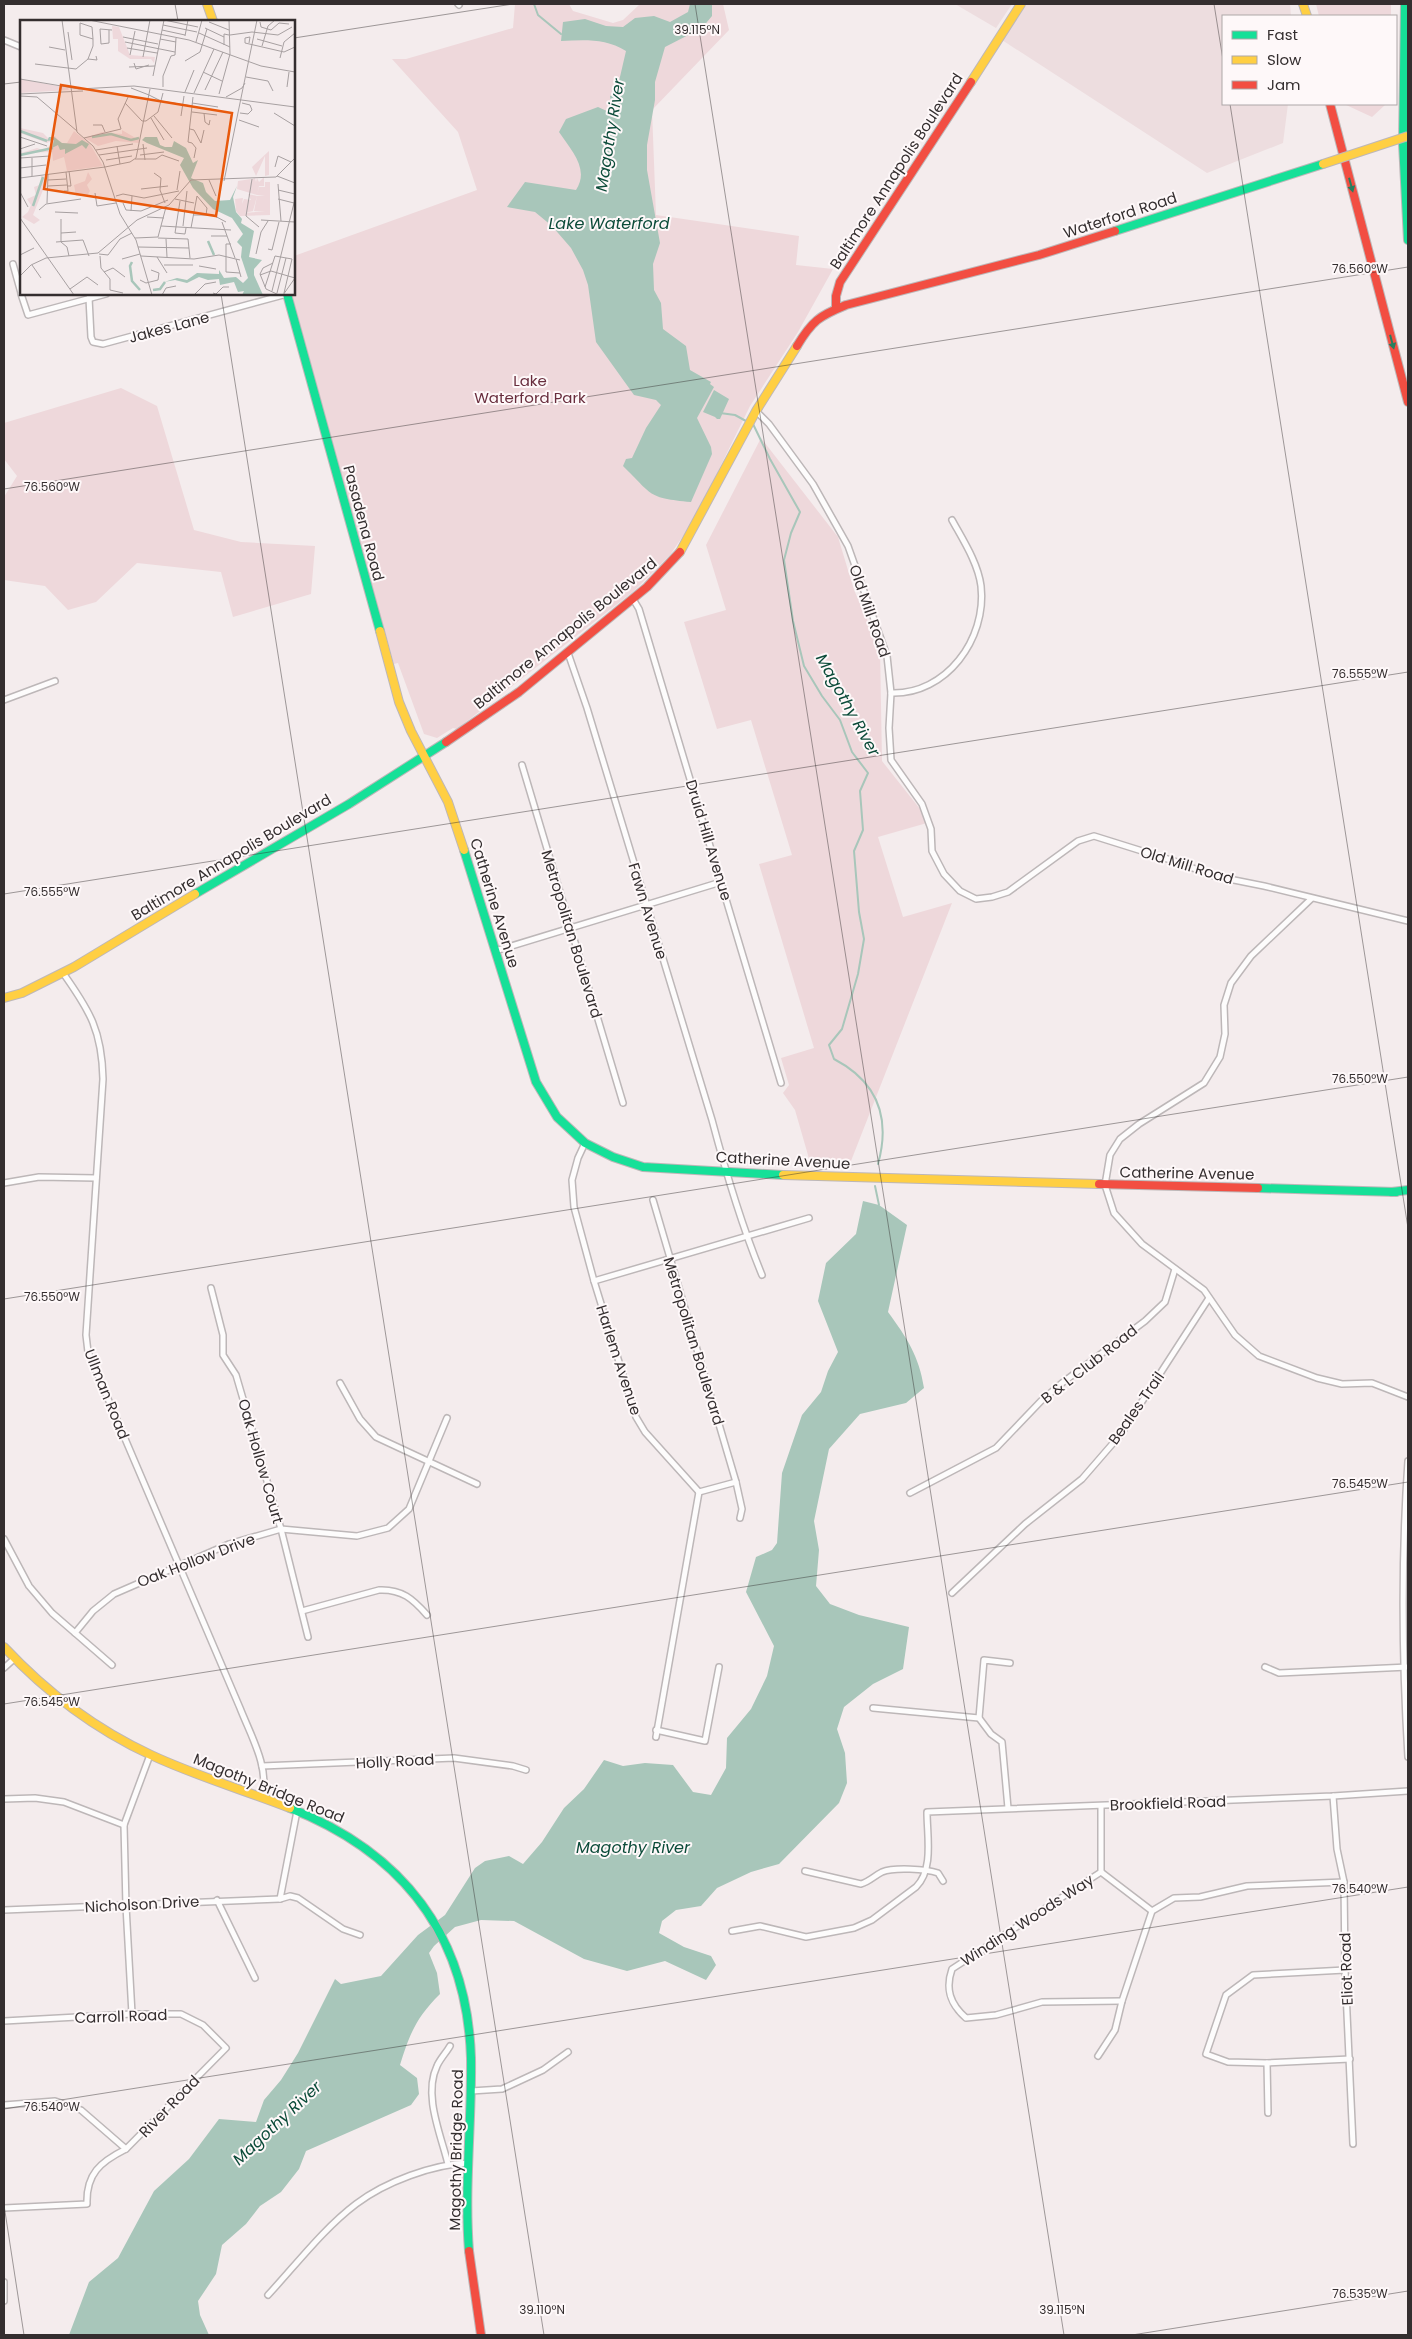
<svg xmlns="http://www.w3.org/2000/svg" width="1412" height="2339" font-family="Poppins,sans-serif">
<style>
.built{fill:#eddddf}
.green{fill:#eed8db}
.water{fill:#a8c6ba}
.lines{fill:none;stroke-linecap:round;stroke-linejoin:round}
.stream{stroke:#a8c6ba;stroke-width:2}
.street-casing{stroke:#bdb7b8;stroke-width:8}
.fast-casing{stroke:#bdb7b8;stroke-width:10}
.slow-casing{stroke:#bdb7b8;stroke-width:10}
.jam-casing{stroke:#bdb7b8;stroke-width:10}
.street{stroke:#fdfcfc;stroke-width:5}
.fast{stroke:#16e098;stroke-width:8}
.slow{stroke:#ffcf43;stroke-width:8}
.jam{stroke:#f24e42;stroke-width:8}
.slow-bridge-casing{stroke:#bdb7b8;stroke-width:10;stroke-linecap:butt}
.slow-bridge{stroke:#ffcf43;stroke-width:8}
.oneway{fill:#267e5e}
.ticks{fill:none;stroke:#342e2f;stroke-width:1;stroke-opacity:0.45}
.labels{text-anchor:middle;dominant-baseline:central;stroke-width:4;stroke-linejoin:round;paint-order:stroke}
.street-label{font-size:15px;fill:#342e2f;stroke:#fef8f9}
.park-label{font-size:15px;fill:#682d3d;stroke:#fef8f9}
.water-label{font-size:16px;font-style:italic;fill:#0b4b39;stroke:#fef8f9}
.inset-river{fill:none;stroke:#a8c6ba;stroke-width:2.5}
.inset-road{fill:none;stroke:#a7a0a1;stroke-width:1}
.view{fill:#e8590c;fill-opacity:0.15;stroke:#e8590c;stroke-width:2.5}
.inset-edge{fill:none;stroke:#342e2f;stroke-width:2.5}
.ticks-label{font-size:12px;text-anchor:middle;fill:#342e2f;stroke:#fef8f9;stroke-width:4;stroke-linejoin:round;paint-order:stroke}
</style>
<rect width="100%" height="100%" fill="#f4eced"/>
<g class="built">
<path d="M955,4H1012L996,28Z"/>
<path d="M1027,4H1290L1291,16H1223V104H1288L1283,143L1207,173L1002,40Z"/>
</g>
<g class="green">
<path d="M515,4H569L573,11L613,23L623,20L640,4H723L729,30L652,110L656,215L799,236L796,265L833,269L798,332L750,406L694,520L670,555L634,591L457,729L453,728L437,738L424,734L398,663L394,664L292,294L294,256L477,190L458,132L392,59H406L513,28Z"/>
<path d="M1316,4H1391V16H1319Z"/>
<path d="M1344,104H1386L1372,117Z"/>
<path d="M121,388L157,406L194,530L241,542L315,546L311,594L233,617L221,572L137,563L96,602L68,610L45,586L4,580V497L17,476L4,459V423Z"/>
<path d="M761,438L838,537L854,590L880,649L882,761L924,814L927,823L878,837L903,917L952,903L851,1161L810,1162L795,1110L783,1093L789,1085L781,1058L814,1048L759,864L792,855L751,720L717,729L684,622L726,610L706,545Z"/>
</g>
<g class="water">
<path d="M690,4H712V16L702,28L665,47L655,82V100L647,145V170L660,243L653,264L654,290L661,303L663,329L686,346L690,370L711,382L710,384L714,387L697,418L711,447L712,454L691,502C647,498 653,495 623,466L626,459L632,458L646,428L661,405L656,400L634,395L596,342L588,285L583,270L571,248L552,226L535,212L507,207L525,182L576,190C590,169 571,150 559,132L566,119L598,107L609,112L612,107L610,96L616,94L626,51C605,38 584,40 561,41L563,22L585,19L606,26L623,27L635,18L654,16L670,22L688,12Z"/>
<path d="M714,390L729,399L720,419H717L715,417L703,412Z"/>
<path d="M863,1201L879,1205L907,1225L888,1312C907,1338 919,1356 924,1388L906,1403L860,1414L829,1449L814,1521L819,1550L816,1586L830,1604L859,1615L909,1627L903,1669L873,1684L844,1707L837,1729L845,1753L847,1783L839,1803L779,1864L751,1872L717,1888L701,1906L676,1910L662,1921L659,1933L684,1947L711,1956L716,1965L706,1980L665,1961L627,1971L584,1959L514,1921L481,1920L455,1927L434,1946L429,1953L437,1973L440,1994C416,2018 410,2033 400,2065L417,2078L419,2094L411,2105L306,2151L299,2169L281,2192L260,2206L246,2224L222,2245L216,2274L198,2301L200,2315L209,2335H69L89,2282L118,2258L154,2191L189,2159L219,2119L256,2122L264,2100L281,2080L298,2053L335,1979L341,1984L381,1976L418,1935L445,1915L475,1868L485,1861L509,1856L523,1864L542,1842L564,1808L584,1789L604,1760L623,1766L645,1763L673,1765L693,1792L711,1795L726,1768L727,1738L751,1709L767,1676L774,1646L746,1592L756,1557L772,1550L777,1543L782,1473L802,1415L821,1392L828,1371L838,1352L818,1301L826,1263L856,1234Z"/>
</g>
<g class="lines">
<g class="stream">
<path d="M534,4L538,15L561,34"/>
<path d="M720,413L735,415L746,421"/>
<path d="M753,424L770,459L800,512L791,533L784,560L793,621L804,666L822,696L840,720L852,752L868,773L860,791L863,830L854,851L859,912L864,939L858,974L842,1029L829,1045L834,1059C878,1082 891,1117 878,1164"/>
<path d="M875,1186L879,1205"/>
</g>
<defs>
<g id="street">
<path d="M458,4L459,5"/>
<path d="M4,40L21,47"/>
<path d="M13,264L21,293"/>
<path d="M21,294L28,315L106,294"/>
<path d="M89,298L91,337L93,342L103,344L287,294"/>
<path d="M756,411L769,424L813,484L848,546L887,656L891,693L889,728L891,760L922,804L931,829L932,851L944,874L960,891L976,899L992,897L1008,892L1078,841L1094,836L1174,861L1214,876L1264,886L1408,921"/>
<path d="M633,599L639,609L781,1083"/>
<path d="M568,653L587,708L712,1120C726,1173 741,1224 762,1275"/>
<path d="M891,693C946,695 987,639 981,586C978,563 963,540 952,520"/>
<path d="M4,700L55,681"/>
<path d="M522,765L623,1103"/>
<path d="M1311,899L1251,956L1231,983L1224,1005L1225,1034L1220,1057L1204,1083L1139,1124L1120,1139L1110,1155L1105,1185L1114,1213L1142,1244L1204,1290L1235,1335L1259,1356L1317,1378L1342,1384L1372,1383L1408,1397"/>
<path d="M495,951L721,882"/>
<path d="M63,973C90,1011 102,1031 103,1079L86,1335L88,1352L240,1708C251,1736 270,1768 262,1798"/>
<path d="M585,1143L578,1158L572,1180L574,1207L594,1281L636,1417L645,1432L699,1492"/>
<path d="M4,1183L39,1177L96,1178"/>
<path d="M653,1200L736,1482L742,1509L740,1518"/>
<path d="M594,1281L809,1218"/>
<path d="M211,1288L223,1335V1355L236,1375L281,1529L308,1637"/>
<path d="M340,1383L360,1419L376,1437L477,1484"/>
<path d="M1408,1461C1401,1560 1402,1659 1408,1757"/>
<path d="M699,1492L736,1482"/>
<path d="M910,1493L996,1448L1041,1401L1062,1383L1145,1321L1165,1302L1175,1269"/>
<path d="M4,1539L29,1586L52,1613L112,1665"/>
<path d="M952,1593L1025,1524L1082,1479L1121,1434L1209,1298"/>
<path d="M302,1611L379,1590C402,1589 413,1599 427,1615"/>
<path d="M75,1633L93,1611L114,1594L229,1544L281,1529L357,1536L388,1528L409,1509L447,1418"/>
<path d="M1265,1667L1279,1673L1408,1667"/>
<path d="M4,1668L14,1659"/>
<path d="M873,1708L979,1718"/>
<path d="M656,1730L705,1741L719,1667"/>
<path d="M656,1737L699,1492"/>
<path d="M262,1766L454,1758L513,1766L526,1770"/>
<path d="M1333,1796L1337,1849L1344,1882L1345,1970L1353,2144"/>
<path d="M4,1799L35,1798L64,1802L124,1825"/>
<path d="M1101,1806V1872L952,1969C945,1989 950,2004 966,2018L996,2015L1042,2002L1122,2001"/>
<path d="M1008,1808L1002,1742L991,1734L979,1718L984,1660L1010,1663"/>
<path d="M297,1811L280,1899L290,1896L298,1898L343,1929L360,1935"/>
<path d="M805,1871L861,1884C870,1881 874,1876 882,1872C894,1867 926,1869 938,1873L943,1881"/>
<path d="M1101,1872L1152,1911"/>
<path d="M217,1900L255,1978"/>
<path d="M4,1910L280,1899"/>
<path d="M732,1931L760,1926L806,1937L854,1928L872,1920L916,1887C934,1869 927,1836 927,1812L1333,1796L1408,1791"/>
<path d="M1345,1970L1253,1975L1226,1995L1206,2054L1228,2062L1267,2063L1350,2059"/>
<path d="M132,2014L126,1906L124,1825L150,1755"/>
<path d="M4,2021L132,2014H181L203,2025L226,2048L126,2149C100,2162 86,2174 87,2204L4,2208"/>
<path d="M1098,2056L1115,2030L1122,2001L1152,1911L1174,1898L1200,1897L1247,1886L1344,1882"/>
<path d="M1267,2063L1268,2113"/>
<path d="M471,2091L502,2089L543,2070L568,2052"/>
<path d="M4,2105L55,2101L81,2110L126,2149"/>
<path d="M448,2164C441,2135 423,2095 437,2066C440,2059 446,2053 450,2046"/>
<path d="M4,2282V2301"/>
<path d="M268,2295C296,2265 323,2229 356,2204C385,2182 433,2164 469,2163"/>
</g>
<g id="fast">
<path d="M1405,4L1403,143L1408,240"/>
<path d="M1115,231L1323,164"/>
<path d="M287,294L380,631"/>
<path d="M464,850L536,1082L557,1117L585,1143L613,1157L643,1167L783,1175"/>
<path d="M195,894L349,804L446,742"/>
<path d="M1258,1188L1396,1192"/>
<path d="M1392,1192L1408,1190"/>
<path d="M290,1808C403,1853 467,1935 471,2058C472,2122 464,2187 469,2251"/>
</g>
<g id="slow">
<path d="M207,4L213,21"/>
<path d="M1303,4L1307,16"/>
<path d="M971,82L1021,4"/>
<path d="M680,552L756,411L797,346"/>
<path d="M380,631L399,702L411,731L448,802L464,850"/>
<path d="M4,998L22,993L74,967L195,894"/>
<path d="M783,1175L1099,1184"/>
<path d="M4,1647C46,1692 95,1729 151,1755C196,1776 244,1790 290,1808"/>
</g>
<g id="jam">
<path d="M1330,104L1408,402"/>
<path d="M836,308V296L840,282L971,82"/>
<path d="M797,346C812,321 819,316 846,305L1039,255L1115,231"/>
<path d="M446,742L519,692L647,587L680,552"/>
<path d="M1099,1184L1258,1188"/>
<path d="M469,2251L481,2335"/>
</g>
</defs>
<use href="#street" class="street-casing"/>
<use href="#fast" class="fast-casing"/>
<use href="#slow" class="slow-casing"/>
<use href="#jam" class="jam-casing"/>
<use href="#street" class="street"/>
<use href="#fast" class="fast"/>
<use href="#slow" class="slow"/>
<use href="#jam" class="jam"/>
<defs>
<path id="slow-bridge" d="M1323,164L1408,136"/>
</defs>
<use href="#slow-bridge" class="slow-bridge-casing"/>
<use href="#slow-bridge" class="slow-bridge"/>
</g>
<defs><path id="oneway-solid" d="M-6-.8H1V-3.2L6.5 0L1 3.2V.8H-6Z" transform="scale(1.25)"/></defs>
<g class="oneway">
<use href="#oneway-solid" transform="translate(1351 185) rotate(75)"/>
<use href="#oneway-solid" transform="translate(1392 342) rotate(75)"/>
</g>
<path class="ticks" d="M175,4L178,21M695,4L1064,2335M1214,4L1223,60M294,38L513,4M4,84L21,82M1230,104L1408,1228M221,294L544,2335M4,489L1408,267M4,894L1408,672M4,1299L1408,1077M4,1704L1408,1482M4,2109L1408,1887M4,2205L24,2335M1132,2335L1408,2291"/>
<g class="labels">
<g class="street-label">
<text transform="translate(896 171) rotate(-57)">Baltimore Annapolis Boulevard</text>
<text transform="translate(1120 215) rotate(-18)">Waterford Road</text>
<text transform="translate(169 327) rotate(-15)">Jakes Lane</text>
<text transform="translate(364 523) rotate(75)">Pasadena Road</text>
<text transform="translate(870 611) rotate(71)">Old Mill Road</text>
<text transform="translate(565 633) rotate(-39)">Baltimore Annapolis Boulevard</text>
<text transform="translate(709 840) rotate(73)">Druid Hill Avenue</text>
<text transform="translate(231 857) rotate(-31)">Baltimore Annapolis Boulevard</text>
<text transform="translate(1187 865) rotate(17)">Old Mill Road</text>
<text transform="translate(495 903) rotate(73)">Catherine Avenue</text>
<text transform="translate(648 911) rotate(73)">Fawn Avenue</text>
<text transform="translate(572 934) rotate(73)">Metropolitan Boulevard</text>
<text transform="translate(783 1160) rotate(3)">Catherine Avenue</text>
<text transform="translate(1187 1173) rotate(1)">Catherine Avenue</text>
<text transform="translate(694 1341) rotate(73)">Metropolitan Boulevard</text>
<text transform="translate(619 1360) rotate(72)">Harlem Avenue</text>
<text transform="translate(1089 1364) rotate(-38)">B &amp; L Club Road</text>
<text transform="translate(107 1394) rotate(68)">Ullman Road</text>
<text transform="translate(1136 1408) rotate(-55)">Beales Trail</text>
<text transform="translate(261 1461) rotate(74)">Oak Hollow Court</text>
<text transform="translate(196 1560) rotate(-21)">Oak Hollow Drive</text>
<text transform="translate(395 1761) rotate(-3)">Holly Road</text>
<text transform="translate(269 1788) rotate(22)">Magothy Bridge Road</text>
<text transform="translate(1168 1803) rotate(-2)">Brookfield Road</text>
<text transform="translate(142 1904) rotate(-3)">Nicholson Drive</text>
<text transform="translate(1027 1920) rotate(-33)">Winding Woods Way</text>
<text transform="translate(1346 1969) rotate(-92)">Eliot Road</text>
<text transform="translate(121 2016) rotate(-2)">Carroll Road</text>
<text transform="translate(169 2106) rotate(-46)">River Road</text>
<text transform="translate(456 2150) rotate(-89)">Magothy Bridge Road</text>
</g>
<g class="park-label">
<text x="530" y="380">Lake<tspan x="530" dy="17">Waterford Park</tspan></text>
</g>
<g class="water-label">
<text transform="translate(610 135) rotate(-81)">Magothy River</text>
<text x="609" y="223">Lake Waterford</text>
<text transform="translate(848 705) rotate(61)">Magothy River</text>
<text x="633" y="1847">Magothy River</text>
<text transform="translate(277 2123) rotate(-43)">Magothy River</text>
</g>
</g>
<g transform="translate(20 20)">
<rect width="275" height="275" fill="#f4eced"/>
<path d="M92,6L99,7L110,35L135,37L134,43L131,39H110L98,31V19H93ZM0,59L48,68L49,70L0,73ZM0,108L23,113L28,118L35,116L40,123H47L54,111L70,124L83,146L47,151L44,137L33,141L32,132L1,133L17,128L23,130L33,124L31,121L27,123L0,113ZM102,110L119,120V123L96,121L78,126L65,118L82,112L102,114ZM249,131V155L245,156V136L236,156L232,147ZM68,152L72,159L67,165L70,171L67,176H56L54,165L65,161ZM21,156H24L25,165L13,195L20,200L14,204L2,197L8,192L11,185L7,179L16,175L14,167L22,164ZM244,157V166H239L237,175L217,169L218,161L231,159L230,163L232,159L235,158L236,162L237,158L239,162ZM245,162H250V195L220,196L216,191L215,179L223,178L222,184L224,179L231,180L228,174L237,176L233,191L225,193L245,191H234L237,176H245L237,175L239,167H245Z" fill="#eed8db"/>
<path d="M29,117H34L42,123L56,124L62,120L69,124L66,129L62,125L45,134V129L40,130L38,125L32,128L34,120L27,121ZM125,117H137L140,125L145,127H152L154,121L166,128L173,143L178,140L171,158L183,163L186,172L195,181L210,180L217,166L213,177L216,192L222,199L221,203L234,211L229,237L242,240L234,249V255L243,275H222L224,271L218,272L214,262L200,265L199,259L188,260L179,257L167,263L155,260L144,262L157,258L167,260L177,253L199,254V250L204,258L216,257L223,263L228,258L221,237L222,227L217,222L223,214L212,198L193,189L173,168L160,145L164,138L127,123L122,120Z" fill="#a8c6ba"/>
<path class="inset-river" d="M0,111L27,121M72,117L91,114L111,120L119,118M0,135L33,128M13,186L23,157M188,221L194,235M112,242L110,246L112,261L120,270M133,270L140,269L145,262"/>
<path class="inset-road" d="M42,0L57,112L73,126L83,142L100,194L116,220L132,275M69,0L169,20L241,46L275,52M189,2L209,10M240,2L241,7L251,10L259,3L269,4M143,5L177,12M185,8L204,17M89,10V23L81,24L80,9L92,10M142,10L165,15M48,12L52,40M179,13L210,27M210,15L232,12L258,15L272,7M165,16L168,0M103,17L138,24M140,19L156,22M237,19L262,26M105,22L155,32M176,22L182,0M229,23L230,17L225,18V23L264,32L275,27M204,25V14L209,15M242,26L248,6L255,0M29,27L45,30M107,28L137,33M110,35L115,11M123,37L130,0M260,38L264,22L275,13M68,39L73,26V19L72,7L60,3V15L73,19M165,41L180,32L187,9M114,43L116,49L129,45M15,44L56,49L68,39L77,40L76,36M109,47L135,46M183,52L202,61M133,56L144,0L178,7M226,57L248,61L253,71M0,59L59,69L114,66L275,87M143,67V56L151,36L155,35L156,18M267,67L269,52M111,68L129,75M185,70L203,32M165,72L174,50M174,73L194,29M0,74L63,71M199,74L210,34L209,0M129,75L141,81L172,86M0,76L17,77L57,111M206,77L222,68L225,63M105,83L122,101H126L138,92L143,73M172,83L198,87M172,92L197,95M184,93L185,102L189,105L190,100M220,93L228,94L232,90L230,85L222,83M254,93L275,106M134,96L152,118M161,96L164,76M131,98L144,120M219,100L239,107M73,105H82L85,112M170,109L174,110L181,123L184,110M0,117L27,126M64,118L101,109L98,99L109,75M172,123L168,122L173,77M172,123L176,128L174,138M123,124L125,140M97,126L100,144M0,129L15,124M76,130L113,124M79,135L127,128M120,135L144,132M0,138L30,136M115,139H136L142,135L159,141M86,140L112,136M85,147L110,142L116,138L130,69M255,147L258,136L271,142M0,148L26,145M134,153L141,158L140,170L145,183M12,156V138M257,156L275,163M0,158L85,147M232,159L226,196L239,207M28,160L46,159M189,160L196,176M204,161L237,0M258,164L261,201M28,166L47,165M47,166H51L49,151M121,169L148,166M157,170L160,151M258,170L275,174M44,171H48L46,152M0,172L8,187M75,173L77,186L96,183M96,176L103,174L124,178L159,171M155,179L174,183M258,179L274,183M160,181L155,213L165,214L166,208M27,183L28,154M103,183L106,190L121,191L148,180M19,190L26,184L61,179M111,191L112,176M35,192L58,193M173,195H193L206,202M127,197L144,198M0,198L54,275M41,199V222L47,227L49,236M241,200L275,202M202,202L215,238M141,206L211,210M163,206L167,171M171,208L177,176L187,188L186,195M41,213L56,212M191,216H207M115,218L138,217L146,187M138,218L168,219L170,238M146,219L147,237M36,222L63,220L69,236M211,224H206V252L220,253M118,227L169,228M248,229L252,230L259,202M79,234L88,235L100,219L112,213M236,234L241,212L248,201M0,235L14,228M80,236L81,248L90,259V270L103,273M121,236L174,239L199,235L220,240M137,237L147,253M26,238L78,233L117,200L149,185L171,160L256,157L275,138M102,239L120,234M216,239L221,257M253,243L243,248L240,254L246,269L259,275M12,245L21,258M144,245H173M179,246L196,249M84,252L93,248L105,257M240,255L251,251L275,258M0,256L11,245L26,238M120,260L126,263L138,260L139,253L131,250M245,267L255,236L272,239L264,273M50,269L67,257L78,265M252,271L275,179M193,273L196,274L203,267H209M257,273L266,238M142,275L146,268L156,266M174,275L185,264L196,262M263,275L275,258"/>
<path class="view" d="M41,65L212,93L196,196L24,169Z"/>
<rect width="275" height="275" class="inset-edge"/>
</g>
<g class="ticks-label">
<text x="697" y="34">39.115°N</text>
<text x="1360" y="273">76.560°W</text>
<text x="52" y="491">76.560°W</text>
<text x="1360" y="678">76.555°W</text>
<text x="52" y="896">76.555°W</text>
<text x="1360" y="1083">76.550°W</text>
<text x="52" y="1301">76.550°W</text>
<text x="1360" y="1488">76.545°W</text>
<text x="52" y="1706">76.545°W</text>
<text x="1360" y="1893">76.540°W</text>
<text x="52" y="2111">76.540°W</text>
<text x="1360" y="2298">76.535°W</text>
<text x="542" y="2314">39.110°N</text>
<text x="1062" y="2314">39.115°N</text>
</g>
<rect width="1412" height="2339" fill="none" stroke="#342e2f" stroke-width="10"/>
<rect x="1222" y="15" width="175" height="90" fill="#fef8f9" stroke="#ada7a8"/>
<rect x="1232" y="31" width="25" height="8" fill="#16e098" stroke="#ada7a8"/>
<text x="1267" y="40" font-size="15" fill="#342e2f">Fast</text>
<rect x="1232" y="56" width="25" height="8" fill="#ffcf43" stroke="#ada7a8"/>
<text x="1267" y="65" font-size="15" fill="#342e2f">Slow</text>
<rect x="1232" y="81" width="25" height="8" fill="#f24e42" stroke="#ada7a8"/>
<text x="1267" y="90" font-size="15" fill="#342e2f">Jam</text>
</svg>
